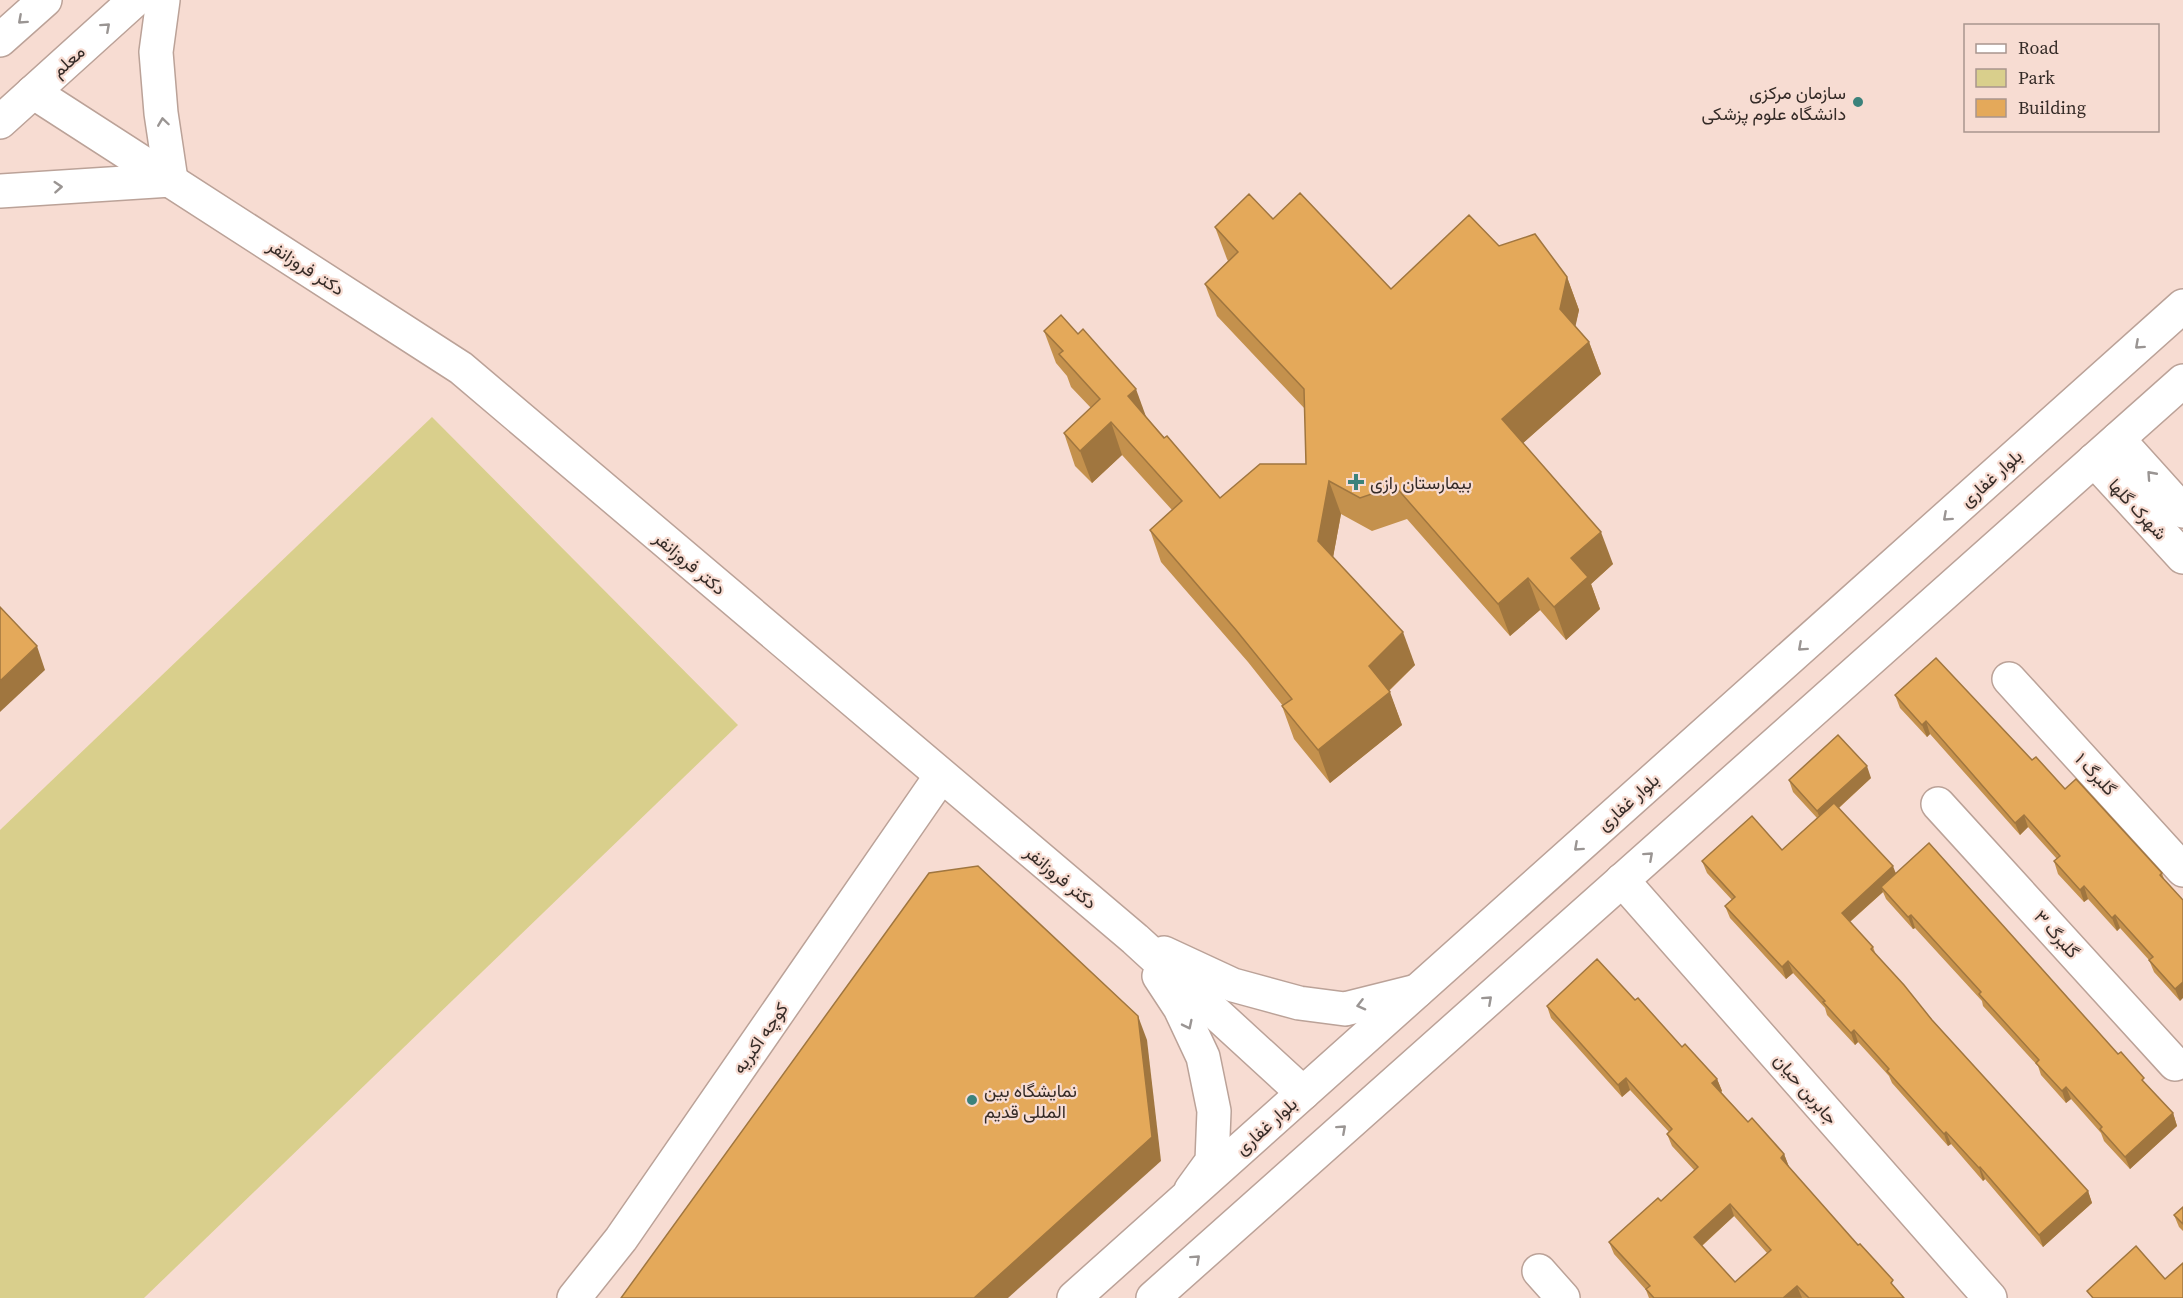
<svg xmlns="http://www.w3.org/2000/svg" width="2183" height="1298" font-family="'Source Serif 4',Vazirmatn,serif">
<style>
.green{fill:#d9cf8c}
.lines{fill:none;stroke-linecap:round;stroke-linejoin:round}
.minor-casing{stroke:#bba298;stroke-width:36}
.tertiary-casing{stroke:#bba298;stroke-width:36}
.secondary-casing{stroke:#bba298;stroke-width:36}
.primary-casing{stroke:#bba298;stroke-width:36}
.minor{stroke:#fff;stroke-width:33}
.tertiary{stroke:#fff;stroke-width:33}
.secondary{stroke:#fff;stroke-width:33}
.primary{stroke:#fff;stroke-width:33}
.wall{fill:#c4914d;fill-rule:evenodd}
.shaded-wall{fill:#a0763f}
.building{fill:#e4a95a;stroke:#a0763f;stroke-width:1.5;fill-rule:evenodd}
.oneway{stroke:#9a9593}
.poi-dot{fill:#3b827b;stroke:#f7dcd2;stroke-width:2}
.labels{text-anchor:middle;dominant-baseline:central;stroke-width:4.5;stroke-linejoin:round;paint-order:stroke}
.street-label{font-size:18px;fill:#352b27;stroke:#f7dcd2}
.poi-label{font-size:18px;fill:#352b27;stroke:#f7dcd2;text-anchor:start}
</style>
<rect width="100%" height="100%" fill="#f7dcd2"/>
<path class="green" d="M432,417L738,725L144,1298H0V830Z"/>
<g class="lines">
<defs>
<g id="minor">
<path d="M2118,439L2183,511"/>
<path d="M2094,460L2183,557"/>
<path d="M2009,679L2183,870"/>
<path d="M1938,804L2175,1064"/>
<path d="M1539,1271L1563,1298"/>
<path d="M574,1298L621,1239L941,776"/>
</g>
<g id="tertiary">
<path d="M33,92L461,368L1135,939L1303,1093"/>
<path d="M0,191L171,180L161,113L156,52L163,0"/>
<path d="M1622,880L1990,1298"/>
<path d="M1164,953L1233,985L1299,1003L1345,1009L1417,991"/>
<path d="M1159,976L1180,1008L1203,1057L1214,1111L1212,1161L1191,1190"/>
</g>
<g id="secondary">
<path d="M0,40L45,0"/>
<path d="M0,122L135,0"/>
</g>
<g id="primary">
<path d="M1074,1298L2183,306"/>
<path d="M1153,1298L2183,381"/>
</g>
</defs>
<use href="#minor" class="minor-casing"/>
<use href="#tertiary" class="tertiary-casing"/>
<use href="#secondary" class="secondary-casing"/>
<use href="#primary" class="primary-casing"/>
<use href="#minor" class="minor"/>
<use href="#tertiary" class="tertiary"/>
<use href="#secondary" class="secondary"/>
<use href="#primary" class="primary"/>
</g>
<g class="wall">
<path d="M1273,219L1391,289L1499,246L1567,277L1579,310L1575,326L1589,342L1601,374L1523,443L1613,564L1591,584L1600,609L1566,640L1540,610L1510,636L1407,519L1372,531L1341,514L1333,557L1415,665L1389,691L1402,725L1330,783L1294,739L1282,706H1283L1248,662L1161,562L1150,530L1172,510L1122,455L1092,483L1075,466L1064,433L1091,408L1071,387L1067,376L1056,363L1044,331L1146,417L1220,498L1306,464L1305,409L1217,316L1205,284L1228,261L1227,259L1215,227Z"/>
<path d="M1895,695L2032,760L2162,873L2164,879L2180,1001L2154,972L2149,960L2120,928L2117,931L2088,899L2084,902L2058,874L2054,861L2057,859L2028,827L2020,835L1930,734L1927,737L1900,708Z"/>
<path d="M1871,778L1839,808L1896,873L2118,1054L2173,1113L2177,1126L2130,1169L2104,1141L2101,1133L2071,1099L2066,1103L2041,1075L2038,1066L1983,1006L1982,1001L1915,928L1913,929L1886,899L1883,892L1850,922L1873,947L1876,955L1932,1020L2088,1191L2092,1203L2043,1247L1985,1179L1983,1181L1951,1144L1948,1146L1892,1083L1889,1076L1858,1042L1855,1045L1827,1015L1825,1008L1793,973L1786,979L1730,918L1725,906L1732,900L1707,873L1702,861L1782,850L1817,818L1793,792L1789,780Z"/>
<path d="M1635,1000L1682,1047L1717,1079L1722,1091L1721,1092L1748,1122L1784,1154L1789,1167L1904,1298H1649L1646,1290L1614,1254L1609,1242L1661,1201L1695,1171L1672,1146L1667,1134L1669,1132L1630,1090L1622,1097L1551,1018L1547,1006ZM1734,1216L1767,1253L1735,1282L1702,1246Z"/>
<path d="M2183,1207V1231L2179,1227L2174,1215Z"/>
</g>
<g class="shaded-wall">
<path d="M1567,277L1579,310L1572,342L1560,309Z"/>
<path d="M1589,342L1601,374L1513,452L1502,419Z"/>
<path d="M1136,389L1148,422L1128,396Z"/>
<path d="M1111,422L1122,455L1092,483L1080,451Z"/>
<path d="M1329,481L1341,514L1330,574L1318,541Z"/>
<path d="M1601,532L1613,564L1591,584L1600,609L1566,640L1554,607L1571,558Z"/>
<path d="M1528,578L1540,610L1510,636L1498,604Z"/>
<path d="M1403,632L1415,665L1381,698L1369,666Z"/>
<path d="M37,646L45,670L0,712V681Z"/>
<path d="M1390,692L1402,725L1330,783L1318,750Z"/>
<path d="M1926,721L1930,734L1927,737L1922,725Z"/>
<path d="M1867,766L1871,778L1822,823L1817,811Z"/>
<path d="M2024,815L2028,827L2020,835L2015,823Z"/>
<path d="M1893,866L1898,879L1881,887L1883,892L1846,925L1842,913Z"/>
<path d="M2084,886L2088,899L2084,902L2080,890Z"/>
<path d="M1911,915L1915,928L1913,929L1908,917Z"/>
<path d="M2115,915L2120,928L2117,931L2112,918Z"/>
<path d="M1788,961L1793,973L1786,979L1782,967Z"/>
<path d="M2183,982V998L2180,1001L2175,989Z"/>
<path d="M1138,1016L1147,1040L1161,1161L1008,1298H974Z"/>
<path d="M1854,1030L1858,1042L1855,1045L1851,1033Z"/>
<path d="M1626,1078L1630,1090L1622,1097L1618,1085Z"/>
<path d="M1717,1079L1722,1091L1717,1096L1712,1083Z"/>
<path d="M2066,1087L2071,1099L2066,1103L2062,1091Z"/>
<path d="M2173,1113L2177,1126L2130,1169L2125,1157Z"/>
<path d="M1946,1132L1951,1144L1948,1146L1944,1134Z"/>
<path d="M1784,1154L1789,1167L1781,1158Z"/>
<path d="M1980,1167L1985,1179L1983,1181L1979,1168Z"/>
<path d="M2088,1191L2092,1203L2043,1247L2039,1235Z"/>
<path d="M1730,1204L1734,1216L1698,1249L1694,1237Z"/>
<path d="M1797,1286L1802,1298H1783Z"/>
</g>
<g class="building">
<path d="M1300,193L1391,289L1469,215L1499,246L1535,234L1567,277L1560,309L1589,342L1502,419L1601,532L1571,558L1588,577L1554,607L1528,578L1498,604L1395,486L1360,498L1329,481L1318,541L1403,632L1369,666L1390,692L1318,750L1282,706L1292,699L1236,630L1150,530L1182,501L1111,422L1080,451L1064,433L1100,399L1059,354L1063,351L1044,331L1061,315L1078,334L1083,329L1136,389L1128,396L1164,438L1167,436L1220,498L1260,464H1306L1304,389L1205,284L1238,252L1215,227L1249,194L1273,219Z"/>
<path d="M0,607L37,646L0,681Z"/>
<path d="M1936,658L2032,760L2036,757L2065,789L2076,779L2162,873L2160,875L2183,900V982L2175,989L2149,960L2153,957L2115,915L2112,918L2084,886L2080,890L2054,861L2060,856L2024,815L2015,823L1926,721L1922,725L1895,695Z"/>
<path d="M1838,735L1867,766L1817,811L1789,780Z"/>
<path d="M1834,803L1893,866L1842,913L1873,947L1871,949L1904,985L1932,1020L2088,1191L2039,1235L1980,1167L1979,1168L1946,1132L1944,1134L1887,1071L1889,1069L1854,1030L1851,1033L1823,1002L1825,1001L1788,961L1782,967L1725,906L1735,897L1702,861L1752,816L1782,850Z"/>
<path d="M1929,843L2118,1054L2121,1052L2144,1078L2142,1080L2173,1113L2125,1157L2100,1129L2102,1127L2066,1087L2062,1091L2036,1063L2039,1060L1979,994L1981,992L1911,915L1908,917L1881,887Z"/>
<path d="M978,866L1138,1016L1152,1137L974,1298H621L929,873Z"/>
<path d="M1597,959L1635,1000L1638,998L1682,1047L1685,1044L1717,1079L1712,1083L1748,1122L1752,1118L1784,1154L1781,1158L1858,1245L1860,1244L1893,1280L1891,1283L1904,1298H1809L1797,1286L1783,1298H1654L1646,1289L1650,1286L1609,1242L1658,1198L1661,1201L1698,1167L1667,1134L1672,1129L1626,1078L1618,1085L1547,1006ZM1730,1204L1771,1250L1735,1282L1694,1237Z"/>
<path d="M2183,1207V1224L2174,1215Z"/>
<path d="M2136,1246L2165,1279L2183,1263V1298H2093L2087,1291Z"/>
</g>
<defs><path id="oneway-chevron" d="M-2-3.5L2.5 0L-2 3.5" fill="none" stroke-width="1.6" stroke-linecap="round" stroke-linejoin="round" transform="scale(1.5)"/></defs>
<g class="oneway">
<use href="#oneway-chevron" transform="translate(22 20) rotate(138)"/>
<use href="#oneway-chevron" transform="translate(106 27) rotate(-42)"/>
<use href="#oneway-chevron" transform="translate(163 122) rotate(-98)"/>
<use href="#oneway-chevron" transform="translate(58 187) rotate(-4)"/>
<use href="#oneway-chevron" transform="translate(2139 345) rotate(138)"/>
<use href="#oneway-chevron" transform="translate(2151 475) rotate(-132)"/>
<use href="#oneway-chevron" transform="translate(1947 517) rotate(138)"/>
<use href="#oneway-chevron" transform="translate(1802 647) rotate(138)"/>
<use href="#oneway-chevron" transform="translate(1578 847) rotate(138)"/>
<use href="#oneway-chevron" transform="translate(1649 856) rotate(-42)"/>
<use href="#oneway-chevron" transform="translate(1488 1000) rotate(-42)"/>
<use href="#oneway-chevron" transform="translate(1361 1005) rotate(166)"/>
<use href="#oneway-chevron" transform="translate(1188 1025) rotate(64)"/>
<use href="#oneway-chevron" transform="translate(1342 1129) rotate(-42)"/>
<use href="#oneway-chevron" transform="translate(1196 1259) rotate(-42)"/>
</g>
<g class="poi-dot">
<circle cx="1858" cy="102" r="6"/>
<path d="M1353 473h6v6h6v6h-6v6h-6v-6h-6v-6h6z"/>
<circle cx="972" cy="1100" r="6"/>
</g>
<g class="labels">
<g class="street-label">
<text transform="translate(68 61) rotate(-42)">معلم</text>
<text transform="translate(306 267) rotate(33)">دکتر فروزانفر</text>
<text transform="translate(1991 478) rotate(-42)">بلوار غفاری</text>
<text transform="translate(2138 509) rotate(47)">شهرک گلها</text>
<text transform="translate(690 563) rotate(40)">دکتر فروزانفر</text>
<text transform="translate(2096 774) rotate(47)">گلبرگ ۱</text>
<text transform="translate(1628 802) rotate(-42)">بلوار غفاری</text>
<text transform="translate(1061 877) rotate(40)">دکتر فروزانفر</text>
<text transform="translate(2057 934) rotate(48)">گلبرگ ۳</text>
<text transform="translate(760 1038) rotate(-55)">کوچه اکبریه</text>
<text transform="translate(1806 1089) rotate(49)">جابربن حیان</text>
<text transform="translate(1266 1126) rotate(-42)">بلوار غفاری</text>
</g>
<g class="poi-label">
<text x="1846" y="92" text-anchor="end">سازمان مرکزی<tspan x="1846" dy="21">دانشگاه علوم پزشکی</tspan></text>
<text x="1370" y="482">بیمارستان رازی</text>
<text x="984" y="1090">نمایشگاه بین<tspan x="984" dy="21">المللی قدیم</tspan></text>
</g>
</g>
<rect x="1964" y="24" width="195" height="108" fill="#f7dcd2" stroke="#a9958e" stroke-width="1.5"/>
<rect x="1976" y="44" width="30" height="9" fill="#ffffff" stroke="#a9958e" stroke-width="1.5"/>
<text x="2018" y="54" font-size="18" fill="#352b27">Road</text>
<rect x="1976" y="69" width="30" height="18" fill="#d9cf8c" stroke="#a9958e" stroke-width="1.5"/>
<text x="2018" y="84" font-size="18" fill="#352b27">Park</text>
<rect x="1976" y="99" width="30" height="18" fill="#e4a95a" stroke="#a9958e" stroke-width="1.5"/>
<text x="2018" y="114" font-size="18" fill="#352b27">Building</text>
</svg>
